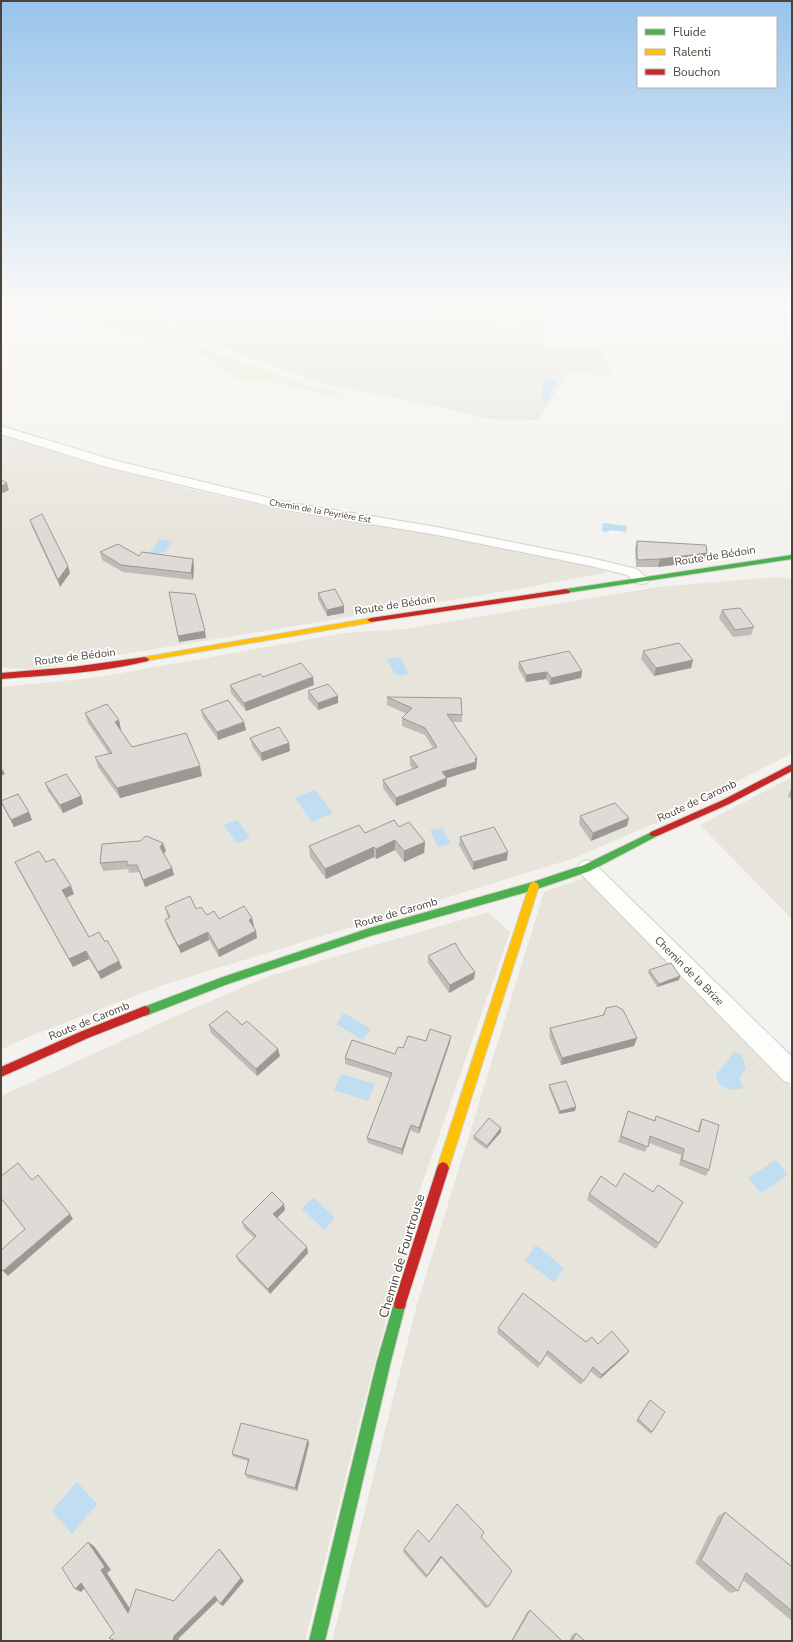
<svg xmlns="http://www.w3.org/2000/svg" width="793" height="1642" font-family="'Nunito Sans',sans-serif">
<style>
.residential{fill:#e7e4dc}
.green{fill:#e1eecf}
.water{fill:#c0ddf1}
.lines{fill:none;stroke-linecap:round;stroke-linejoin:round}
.street-casing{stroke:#d2d0cb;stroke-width:2}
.fast-casing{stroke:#d3cfc5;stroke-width:2}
.slow-casing{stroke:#d3cfc5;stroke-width:2}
.jam-casing{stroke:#d3cfc5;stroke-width:2}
.street{fill:#fdfdfc;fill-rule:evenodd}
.fast{fill:#4caf50;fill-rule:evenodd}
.slow{fill:#ffc107;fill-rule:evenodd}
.jam{fill:#c62828;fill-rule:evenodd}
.wall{fill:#bfbcb8}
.shaded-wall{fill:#9b9996}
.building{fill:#dedbd6;stroke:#9b9996}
.labels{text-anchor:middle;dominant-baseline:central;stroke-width:3.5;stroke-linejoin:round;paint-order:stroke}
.far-street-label{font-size:9px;fill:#4b4439;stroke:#fff}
.street-label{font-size:11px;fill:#4b4439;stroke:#fff}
.near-street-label{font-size:13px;fill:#4b4439;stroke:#fff}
</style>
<rect width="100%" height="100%" fill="#f4f2ee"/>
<g class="residential">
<path d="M190,304H398L540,334L545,349H599L613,375L567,374L538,420L489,419L431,405L317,382L170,328Z"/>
<path d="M1,433L100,465L186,488L284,511L413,531L601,567L606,573L482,595L34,669L1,668Z"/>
<path d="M777,577L792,579V753L671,816L575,858L163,985L23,1039L1,1050V687L93,678L345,633L404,629L658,587Z"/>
<path d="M792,777V919L700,825Z"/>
<path d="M584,878L792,1088V1641H332L416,1308L544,892Z"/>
<path d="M488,912L510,932L420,1190L362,1411L305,1641H1V1096L178,1015L266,977Z"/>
</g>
<g class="green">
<path d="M42,304H116L169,321L167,329L172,333L222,356L302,383L333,391L344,398L275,383L235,378L207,358L180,345L57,316L48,306Z"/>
<path d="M404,304H661L544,309L543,333Z"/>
<path d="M471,350L529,356L524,367L466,361Z"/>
</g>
<g class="water">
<path d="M544,380H557L548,401H541Z"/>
<path d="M603,523L627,526L626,532L611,530L606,532L602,531Z"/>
<path d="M159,539L172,541C165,554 162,555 147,553L154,549Z"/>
<path d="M400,657L408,673L406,675C394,679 392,668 387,659Z"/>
<path d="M315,790L333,813L312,822L295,798Z"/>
<path d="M237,820L250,838L237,844L224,825Z"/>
<path d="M442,828L451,844L438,847L430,830Z"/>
<path d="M344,1013L371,1029L362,1040L336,1024Z"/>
<path d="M733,1052L741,1054L746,1068L739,1078L743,1088C731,1092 717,1088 716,1074L728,1061Z"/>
<path d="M341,1074L375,1084L368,1101L334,1090Z"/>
<path d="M776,1160L788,1175L761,1193L748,1178Z"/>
<path d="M313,1197L335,1218L324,1230L302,1209Z"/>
<path d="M536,1245L564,1268L554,1283L525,1260Z"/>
<path d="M77,1482L97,1504L72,1534L52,1511Z"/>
</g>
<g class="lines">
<defs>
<g id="street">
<path d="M1,426L113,460L286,502L437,527L591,558L637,569L649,580L647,583L642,584L637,583L627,575L591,566L437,535L286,510L103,466L1,434Z"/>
<path d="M587,860L594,863L792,1057V1084L784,1081L580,873L577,868L580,863Z"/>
</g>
<g id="fast">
<path d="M792,555V559L566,593L562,591L566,589Z"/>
<path d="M654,831L657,832L659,834L657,836L590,871L534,890L370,936L225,985L145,1016L141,1014L140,1011L141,1008L223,977L370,928L533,882L584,865Z"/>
<path d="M400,1297L405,1298L406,1303L391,1361L325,1641H309L377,1361L394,1303L395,1298Z"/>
</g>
<g id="slow">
<path d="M371,618L375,620L374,622L145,661L141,659L145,657Z"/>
<path d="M534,882L537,883L539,886L449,1168L447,1172L443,1174L439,1172L437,1168L529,886L531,883Z"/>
</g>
<g id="jam">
<path d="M566,589L570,591L569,593L371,622L367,620L371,618Z"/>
<path d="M145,657L149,659L148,661C101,673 49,675 1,679V673L73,667Z"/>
<path d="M792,764V771L729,804L657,836H651L649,834L651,832L723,800Z"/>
<path d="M145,1006L149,1008L150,1011L149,1014L88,1038L1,1077V1067L80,1032Z"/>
<path d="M443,1162L447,1164L449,1168L406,1303L405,1308L400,1309L395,1308L394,1303L437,1168L439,1164Z"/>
</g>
</defs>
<use href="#street" class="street-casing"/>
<use href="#fast" class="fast-casing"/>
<use href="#slow" class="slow-casing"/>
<use href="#jam" class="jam-casing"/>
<use href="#street" class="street"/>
<use href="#fast" class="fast"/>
<use href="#slow" class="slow"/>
<use href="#jam" class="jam"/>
</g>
<g class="wall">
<path d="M30,520L70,573L60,587L32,527Z"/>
<path d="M637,541L707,553L705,561L658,567H636L635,549Z"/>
<path d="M100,552L139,556L193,559L194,567L193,580L123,572L102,560Z"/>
<path d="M318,593L344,606V613L327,616L318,599Z"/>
<path d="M722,610L754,627L751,635L733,637L719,618Z"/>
<path d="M643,651L693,660L691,668L654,676L641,659Z"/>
<path d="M519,662L582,671L581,678L550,685L546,679L526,682L518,668Z"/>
<path d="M263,677L314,685L246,711L231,693L230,685Z"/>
<path d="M308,691L338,703L318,710L308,699Z"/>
<path d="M387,697L462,715V722H452L477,758L476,769L447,778L446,786L396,806L383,788V780L413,769L410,765V757L433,748L425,735L402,726V718L407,714L387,705Z"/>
<path d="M201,710L244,722L246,730L218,740L203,718Z"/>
<path d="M85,713L119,720L121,730V731L132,747L202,776L120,798L98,767L95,757L109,754L88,723Z"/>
<path d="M250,738L289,743L290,751L262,761L252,746Z"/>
<path d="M45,783L81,796L83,804L63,813L48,791Z"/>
<path d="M792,786V800L788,796Z"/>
<path d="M1,801L29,812L32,820L14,827L4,809Z"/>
<path d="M580,816L629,818L627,826L591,841L579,824Z"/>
<path d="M399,827L425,842L424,853L404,862L395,850L376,859L374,857L326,879L310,857L309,846L365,833Z"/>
<path d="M460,837L507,860L473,870L459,845Z"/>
<path d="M166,851L163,854L172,868L174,875L145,887L139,872L129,873L128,869L103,871L100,863Z"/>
<path d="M15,862H46L74,894L66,898L89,937L105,942L119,961L122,968L101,979L89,959L73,967L18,869Z"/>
<path d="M165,907L196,909L207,915L219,919L254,926H253L257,938L219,957L209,940L181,953L167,927L165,920L168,918Z"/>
<path d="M462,955L474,979L449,993L428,963V956Z"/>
<path d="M649,970L679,980L657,987L648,973Z"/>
<path d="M606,1008L637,1038L634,1046L561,1065L549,1036L550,1028L603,1015Z"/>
<path d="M209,1025H242L280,1056L257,1076L211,1033Z"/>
<path d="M426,1041L450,1042L419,1134L410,1130L402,1155L368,1143L367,1138L390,1078L345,1064V1058L395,1054L403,1048Z"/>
<path d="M549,1085L575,1111L559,1114L549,1088Z"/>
<path d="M628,1111L654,1120L656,1116L698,1132L699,1125L702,1119L709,1170L706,1176L679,1165L681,1155L649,1143L645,1152L618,1142Z"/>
<path d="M501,1132L486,1149L473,1139L474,1136Z"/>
<path d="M616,1187L653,1192L683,1202L656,1249L587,1200L589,1194Z"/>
<path d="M285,1210L277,1218L307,1247L308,1253L270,1294L238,1261L236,1256L254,1238L244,1228L242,1222Z"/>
<path d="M498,1328L598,1344L629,1351L626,1355L600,1379L590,1371L581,1385L546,1355L538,1368L497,1333Z"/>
<path d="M648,1402L652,1432L651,1434L636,1421Z"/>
<path d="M308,1440L309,1444L297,1491L247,1478L245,1474L248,1461L234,1457L232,1454Z"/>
<path d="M725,1512L792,1567V1621L743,1580L738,1591L730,1593L695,1563L718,1516Z"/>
<path d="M484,1532L481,1537L512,1571L486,1609L441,1558L426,1578L403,1552L404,1549L429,1542Z"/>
<path d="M530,1610L562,1641H511L527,1612Z"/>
<path d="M576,1633L585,1641H569L572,1635Z"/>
</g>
<g class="shaded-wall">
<path d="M7,483L9,490L1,494V486Z"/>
<path d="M707,553L705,561L658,567L660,559Z"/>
<path d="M193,559L194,567L193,580L191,573Z"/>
<path d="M68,566L70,573L60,587L58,580Z"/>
<path d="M344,606V613L327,616V610Z"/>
<path d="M205,631L206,638L179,642L178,636Z"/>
<path d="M693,660L691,668L654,676L656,668Z"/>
<path d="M582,671L581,678L550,685L551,678Z"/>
<path d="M547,672L546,679L526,682V675Z"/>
<path d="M313,677L314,685L246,711L244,703Z"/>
<path d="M338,696V703L318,710V703Z"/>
<path d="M119,720L121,730L117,732L115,722Z"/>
<path d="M244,722L246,730L218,740L217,732Z"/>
<path d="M289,743L290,751L262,761L261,753Z"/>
<path d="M477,758L476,769L441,780L442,772Z"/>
<path d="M200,766L202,776L120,798L117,788Z"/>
<path d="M1,767L5,774L1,776Z"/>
<path d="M447,778L446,786L396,806V798Z"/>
<path d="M81,796L83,804L63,813L60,805Z"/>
<path d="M29,812L32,820L14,827L11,820Z"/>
<path d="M629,818L627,826L591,841L593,833Z"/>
<path d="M395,840V850L376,859V849Z"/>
<path d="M425,842L424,853L404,862V851Z"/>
<path d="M163,843L166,851L162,855L160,847Z"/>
<path d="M374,847V857L326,879L325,869Z"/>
<path d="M508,852L507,860L473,870V862Z"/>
<path d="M172,868L174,875L145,887L143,880Z"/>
<path d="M71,886L74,894L65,898L62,890Z"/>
<path d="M252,918L254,926L250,928L249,920Z"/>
<path d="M256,931L257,938L219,957L218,950Z"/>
<path d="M208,932L209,940L181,953L178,946Z"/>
<path d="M86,951L89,959L73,967L69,959Z"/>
<path d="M119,961L122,968L101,979L98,972Z"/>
<path d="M475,972L474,979L449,993L450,985Z"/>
<path d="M680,976L679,980L657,987L659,984Z"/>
<path d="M451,1036L450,1042L419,1134V1128Z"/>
<path d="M637,1038L634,1046L561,1065L562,1058Z"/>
<path d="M278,1049L280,1056L257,1076L256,1069Z"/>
<path d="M576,1107L575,1111L559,1114L560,1111Z"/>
<path d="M411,1125L410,1130L402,1155V1149Z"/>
<path d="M501,1128V1132L486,1149L487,1146Z"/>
<path d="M284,1204L285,1210L275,1220L273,1214Z"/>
<path d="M70,1214L73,1219L8,1276L3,1271Z"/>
<path d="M307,1247L308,1253L270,1294L268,1289Z"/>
<path d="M629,1351L626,1355L600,1379L602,1375Z"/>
<path d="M308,1440L309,1444L297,1491L295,1488Z"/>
<path d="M88,1542L94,1546L111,1570L107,1573L134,1615L128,1613L101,1570Z"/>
<path d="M219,1549L222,1552L244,1581L223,1606L220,1604Z"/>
<path d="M441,1556V1558L426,1578L427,1576Z"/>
<path d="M81,1583L87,1586L81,1592L75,1589Z"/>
<path d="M215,1596L219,1599L179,1638L178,1641H173L174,1636Z"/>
</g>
<g class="building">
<path d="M1,480L7,483L1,486Z"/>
<path d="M42,514L68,566L58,580L30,520Z"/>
<path d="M637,541L706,545L707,553L660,559L639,560L637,559Z"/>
<path d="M118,544L139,556L142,552L193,559L191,573L121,565L100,552Z"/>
<path d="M335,589L344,606L327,610L318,593Z"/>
<path d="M169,592L195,594L205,631L178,636Z"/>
<path d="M740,608L754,627L735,630L722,610Z"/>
<path d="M679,643L693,660L656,668L643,651Z"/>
<path d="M569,651L582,671L551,678L547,672L526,675L519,662Z"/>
<path d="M301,663L313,677L244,703L230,685L260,674L263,677Z"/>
<path d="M328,684L338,696L318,703L308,691Z"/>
<path d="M387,697L461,698L462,715L447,714L477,758L475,759L476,762L442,772L447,778L396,798L383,780L418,767L410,757L437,747L425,728L402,718L412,708Z"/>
<path d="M228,700L244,722L217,732L201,710Z"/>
<path d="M107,704L119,720L115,722L132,747L186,733L200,766L117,788L95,757L112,753L85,713Z"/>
<path d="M279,727L289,743L261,753L250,738Z"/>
<path d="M66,774L81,796L60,805L45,783Z"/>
<path d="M18,794L29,812L11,820L1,801Z"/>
<path d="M615,803L629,818L593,833L580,816Z"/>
<path d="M394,820L399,827L409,822L425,842L404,851L395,840L376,849L374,847L325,869L309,846L359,825L365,833Z"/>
<path d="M494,827L508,852L473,862L460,837Z"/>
<path d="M146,836L163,843L160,847L172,868L143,880L137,865H127V861L100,863L102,844L140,841Z"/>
<path d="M39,851L46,862L54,859L71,886L62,890L89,937L99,932L105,942L107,940L119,961L98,972L86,951L69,959L15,862Z"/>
<path d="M190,896L196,909L201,907L207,915L214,911L219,919L244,906L252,918L249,920L256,931L218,950L208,932L178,946L165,920L170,917L165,907Z"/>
<path d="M455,943L462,955L475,972L450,985L428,956Z"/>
<path d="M671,963L680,976L659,984L649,970Z"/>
<path d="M616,1006L623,1010L637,1038L562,1058L550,1028L604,1015L606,1008Z"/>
<path d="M227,1011L242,1025L247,1021L278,1049L256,1069L209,1025Z"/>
<path d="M430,1029L451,1036L419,1128L411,1125L402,1149L367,1138L392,1073L345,1058L352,1040L395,1054L398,1047L403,1048L408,1036L426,1041Z"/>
<path d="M566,1081L576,1107L560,1111L549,1085Z"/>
<path d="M628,1111L655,1121L656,1116L699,1132L702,1119L719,1125L709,1170L682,1160L684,1149L650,1136L648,1147L621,1136Z"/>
<path d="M489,1118L501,1128L487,1146L474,1136Z"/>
<path d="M18,1163L32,1180L38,1175L70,1214L3,1271L1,1268V1250L25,1229L1,1198V1176Z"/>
<path d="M624,1173L653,1192L658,1185L683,1202L659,1243L589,1194L601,1176L616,1187Z"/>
<path d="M272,1192L284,1204L273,1214L307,1247L268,1289L236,1256L256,1236L242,1222Z"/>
<path d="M523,1293L586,1342L592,1337L598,1344L612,1331L629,1351L602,1375L593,1367L584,1381L548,1351L540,1364L498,1328Z"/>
<path d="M650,1400L665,1412L652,1432L638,1419Z"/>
<path d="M241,1423L308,1440L295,1488L245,1474L249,1459L232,1454Z"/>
<path d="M457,1504L484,1532L481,1537L512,1571L488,1607L441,1556L427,1576L404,1549L418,1530L429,1542Z"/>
<path d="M725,1512L792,1567V1611L746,1573L738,1591L701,1560Z"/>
<path d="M88,1542L105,1567L101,1570L128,1613L136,1589L174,1601L219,1549L241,1578L220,1604L215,1596L174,1636L173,1641H116L109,1638L114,1633L81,1583L75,1589L62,1568Z"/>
<path d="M530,1610L562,1641H512Z"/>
<path d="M576,1633L585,1641H572Z"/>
</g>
<linearGradient id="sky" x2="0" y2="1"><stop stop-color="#98c4ec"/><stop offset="0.57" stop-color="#faf9f7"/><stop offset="1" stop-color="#faf9f7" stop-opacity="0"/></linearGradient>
<rect width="793" height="534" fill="url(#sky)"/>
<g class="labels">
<g class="far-street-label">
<text transform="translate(320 511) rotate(10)">Chemin de la Peyrière Est</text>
</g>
<g class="street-label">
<text transform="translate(715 556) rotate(-9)">Route de Bédoin</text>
<text transform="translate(395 605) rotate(-9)">Route de Bédoin</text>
<text transform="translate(75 657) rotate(-7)">Route de Bédoin</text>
<text transform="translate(697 801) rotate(-25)">Route de Caromb</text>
<text transform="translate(396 913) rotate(-16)">Route de Caromb</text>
<text transform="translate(689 971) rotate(45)">Chemin de la Brize</text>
<text transform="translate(89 1021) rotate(-22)">Route de Caromb</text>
</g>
<g class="near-street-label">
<text transform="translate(402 1256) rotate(-73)">Chemin de Fourtrouse</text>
</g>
</g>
<rect width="793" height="1642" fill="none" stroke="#4b4439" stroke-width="4"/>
<rect x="637" y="16" width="140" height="72" fill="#ffffff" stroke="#b7b4b0"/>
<rect x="645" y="29" width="20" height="6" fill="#4caf50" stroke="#b7b4b0"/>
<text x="673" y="36" font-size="12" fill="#4b4439">Fluide</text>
<rect x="645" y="49" width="20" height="6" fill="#ffc107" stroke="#b7b4b0"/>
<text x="673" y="56" font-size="12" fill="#4b4439">Ralenti</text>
<rect x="645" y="69" width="20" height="6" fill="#c62828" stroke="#b7b4b0"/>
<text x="673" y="76" font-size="12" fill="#4b4439">Bouchon</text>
</svg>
